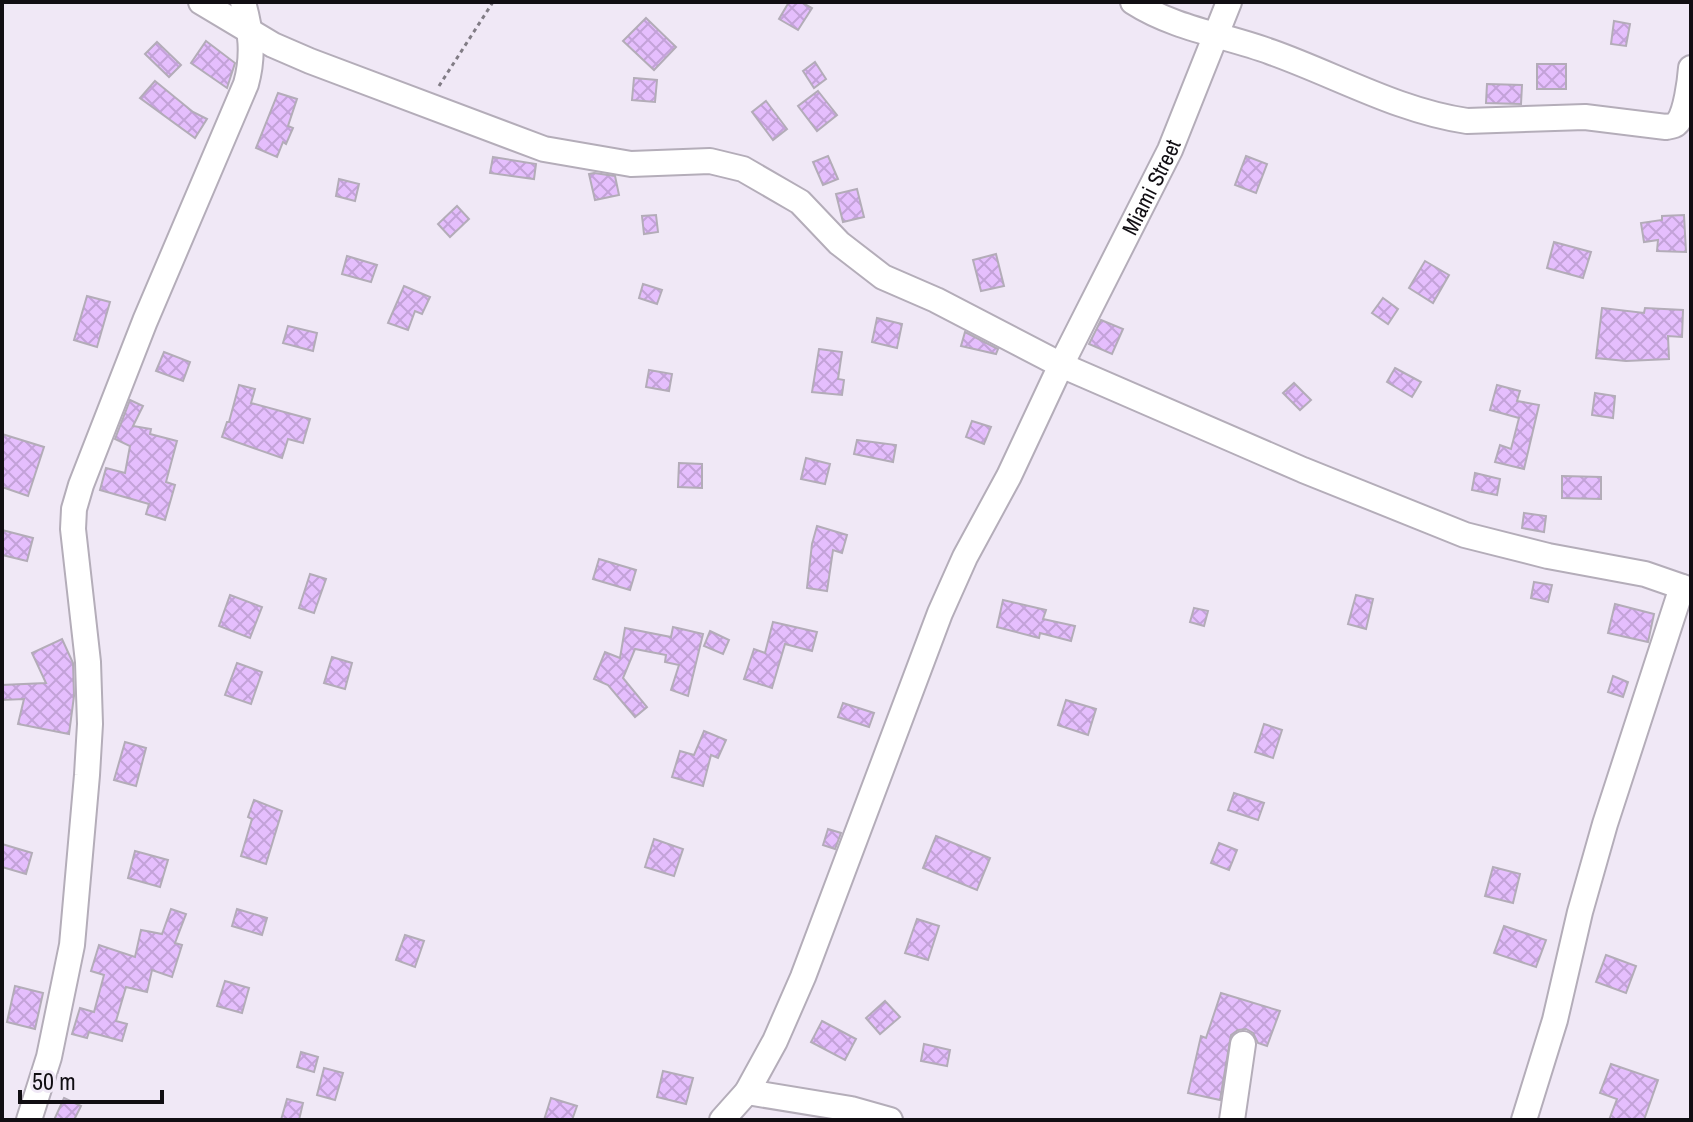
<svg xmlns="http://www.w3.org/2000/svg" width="1693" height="1122" font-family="'Archivo Narrow',sans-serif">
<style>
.building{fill:url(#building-cross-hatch);stroke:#b3acb8;stroke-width:2}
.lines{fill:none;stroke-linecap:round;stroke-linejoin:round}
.minor-casing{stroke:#b4adb9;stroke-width:28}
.path{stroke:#817c85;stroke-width:3;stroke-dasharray:4 4;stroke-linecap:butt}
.minor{stroke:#fff;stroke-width:24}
.labels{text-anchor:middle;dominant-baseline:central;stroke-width:6;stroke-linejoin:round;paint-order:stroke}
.street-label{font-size:22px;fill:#110e13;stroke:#f0e8f6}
</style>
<defs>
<pattern id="building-cross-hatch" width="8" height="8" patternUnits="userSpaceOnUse" patternTransform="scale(2)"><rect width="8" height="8" fill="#e5befd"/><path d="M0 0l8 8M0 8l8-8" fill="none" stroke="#c3a2d8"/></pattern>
</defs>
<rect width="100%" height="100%" fill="#f0e8f6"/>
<g class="building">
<path d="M789,2H801L812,8L798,30L779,19Z"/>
<path d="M646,18L676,47L654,70L623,41Z"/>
<path d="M1614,21L1630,24L1626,46L1611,44Z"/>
<path d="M206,41L235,63L227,88L191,63Z"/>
<path d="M157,42L181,65L169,77L145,54Z"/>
<path d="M815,62L826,79L814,88L803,71Z"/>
<rect x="1537" y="64" width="29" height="25"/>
<path d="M634,78L657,80L655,102L632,100Z"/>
<path d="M155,81L193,112L207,119L195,138L140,98Z"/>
<path d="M1487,84L1522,85L1521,104L1486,103Z"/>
<path d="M818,91L837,115L817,131L798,106Z"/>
<path d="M278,93L297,99L288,126L293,128L286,144L283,142L277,157L256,148Z"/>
<path d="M766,101L787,129L773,140L752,112Z"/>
<path d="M828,156L838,179L823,185L813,162Z"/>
<path d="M1246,156L1267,164L1256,193L1235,185Z"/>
<path d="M493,157L536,164L534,179L490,173Z"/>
<path d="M594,173L615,176L619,195L595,200L589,174Z"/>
<path d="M339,179L359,184L355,201L336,196Z"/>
<path d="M857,189L864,217L843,222L836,194Z"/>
<path d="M457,206L469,219L450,237L438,224Z"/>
<path d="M656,215L658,232L644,234L642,216Z"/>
<path d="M1684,215L1686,252L1657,251L1658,240L1644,242L1641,223L1662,220V216Z"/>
<path d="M1554,242L1591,252L1583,278L1547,268Z"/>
<path d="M996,254L1004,286L981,291L973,260Z"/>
<path d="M347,256L377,265L371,282L342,274Z"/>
<path d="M1425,261L1449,275L1433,303L1409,288Z"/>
<path d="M643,284L662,290L657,304L639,298Z"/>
<path d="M404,286L430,297L422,314L415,311L408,330L388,323Z"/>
<path d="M87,296L110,302L97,347L74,340Z"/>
<path d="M1383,298L1398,309L1388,324L1372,313Z"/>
<path d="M1602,308L1644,313L1645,308L1683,310L1682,337L1668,336L1669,359L1626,361L1596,358Z"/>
<path d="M877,318L902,324L897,348L872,342Z"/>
<path d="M1101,320L1123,329L1112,354L1089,344Z"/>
<path d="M288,326L317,333L313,351L283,343Z"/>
<path d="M965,332L998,349L996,354L961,346Z"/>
<path d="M819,349L842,352L838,379L844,380L842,395L812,392Z"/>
<path d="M164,352L190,362L183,381L156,371Z"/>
<path d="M1395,368L1421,382L1412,397L1387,382Z"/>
<path d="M649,370L672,374L669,391L646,387Z"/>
<path d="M1294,383L1311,400L1300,410L1283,393Z"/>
<path d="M239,385L255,389L251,403L310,419L303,443L288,439L282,458L222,437L227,422H229Z"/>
<path d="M1497,385L1520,391L1517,401L1539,405L1524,469L1495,462L1500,445L1511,449L1519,418L1490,410Z"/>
<path d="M1595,393L1615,396L1613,418L1592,415Z"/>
<path d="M130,400L143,406L133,426L151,429L150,434L177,441L166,482L175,485L165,520L146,514L149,504L100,490L106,468L125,473L130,446L115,439Z"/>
<path d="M972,421L991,427L984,444L966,437Z"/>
<path d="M2,434L44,447L28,496L2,487Z"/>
<path d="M857,440L896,445L893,462L854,454Z"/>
<path d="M806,458L830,464L825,484L801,479Z"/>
<path d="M679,463L702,464V488L678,487Z"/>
<path d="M1475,473L1500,479L1497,495L1472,490Z"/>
<path d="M1562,476L1601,477V499L1562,498Z"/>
<path d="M1524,513L1546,516L1544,532L1522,528Z"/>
<path d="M817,526L847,535L842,553L833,550L827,591L807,588L812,544Z"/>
<path d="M2,530L33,538L27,561L2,555Z"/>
<path d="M599,559L636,570L630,590L593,579Z"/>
<path d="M310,574L326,579L314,613L299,608Z"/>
<path d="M1534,582L1552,585L1548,602L1531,598Z"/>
<path d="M230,595L262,607L250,638L219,626Z"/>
<path d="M1356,595L1373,599L1366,629L1348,624Z"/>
<path d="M1003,600L1046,610L1043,619L1075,626L1071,641L1040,633L1039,638L997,627Z"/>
<path d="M1615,604L1654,614L1648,642L1608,633Z"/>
<path d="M1194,608L1208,611L1204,626L1190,622Z"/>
<path d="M773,622L817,632L812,651L785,644L772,688L744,679L754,649L765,653Z"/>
<path d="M673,627L703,634L688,696L671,690L679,665L665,662L666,655L635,649L623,678L647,707L635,717L608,685L594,679L605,652L620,658L625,628L671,637Z"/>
<path d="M710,631L729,640L723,654L704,646Z"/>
<path d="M62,639L73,663L74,696L69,734L18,724L24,699L2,700V685L46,683L32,653Z"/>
<path d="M332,657L352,663L345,689L324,683Z"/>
<path d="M237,663L262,672L251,704L225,695Z"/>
<path d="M1613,676L1628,682L1623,697L1608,692Z"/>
<path d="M1066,700L1096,709L1088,735L1058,725Z"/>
<path d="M843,703L874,713L869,727L838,717Z"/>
<path d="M1264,724L1282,730L1273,758L1255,752Z"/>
<path d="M704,731L726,740L718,758L711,755L703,786L672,777L680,751L694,755Z"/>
<path d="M125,742L146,748L136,786L114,780Z"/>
<path d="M1234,793L1264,803L1258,820L1228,810Z"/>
<path d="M254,800L282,811L266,864L241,856L252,819L248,817Z"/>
<path d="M828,829L841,833L835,849L823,845Z"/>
<path d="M936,836L990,858L977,890L923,868Z"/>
<path d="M654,839L683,849L674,876L645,867Z"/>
<path d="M1219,843L1237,850L1229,870L1211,863Z"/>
<path d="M2,844L32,853L26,874L2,867Z"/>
<path d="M135,851L168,860L160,887L128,878Z"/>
<path d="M1493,867L1520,874L1513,903L1485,896Z"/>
<path d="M171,909L186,914L175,943L182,945L172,977L152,970L147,992L126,987L116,1021L127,1024L122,1041L89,1032L87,1038L72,1034L80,1008L94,1012L104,975L91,971L99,945L135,957L141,930L162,934Z"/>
<path d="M237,909L267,918L262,935L232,926Z"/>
<path d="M917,919L939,926L928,960L905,953Z"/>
<path d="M1504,926L1546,940L1536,967L1494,953Z"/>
<path d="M405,935L424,941L415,967L396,960Z"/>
<path d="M1606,955L1636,966L1626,993L1596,982Z"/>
<path d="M225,981L249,988L242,1013L217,1006Z"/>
<path d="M15,986L43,993L35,1029L7,1022Z"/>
<path d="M1221,993L1280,1011L1267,1046L1258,1043L1253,1033L1246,1029L1238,1030L1231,1035L1220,1100L1188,1093L1201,1036L1206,1038Z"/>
<path d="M885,1001L900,1017L880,1034L866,1018Z"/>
<path d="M822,1021L856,1039L845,1060L811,1042Z"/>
<path d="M924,1044L950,1050L947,1066L921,1061Z"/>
<path d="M301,1052L318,1057L314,1072L297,1067Z"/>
<path d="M1611,1064L1658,1080L1644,1120H1609L1617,1099L1600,1093Z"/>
<path d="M324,1068L343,1073L335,1100L317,1095Z"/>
<path d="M663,1071L693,1078L686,1104L657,1097Z"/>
<path d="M64,1098L81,1106L74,1120H54Z"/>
<path d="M551,1098L577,1106L572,1120H544Z"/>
<path d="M287,1099L303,1103L299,1120H281Z"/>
</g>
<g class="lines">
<defs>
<g id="minor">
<path d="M201,2L273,45L310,61L544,149L631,164L710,161L743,169L800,202L839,243L883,277L936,300L1061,365L1303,470L1465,535L1548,556L1645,574L1691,590"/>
<path d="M1133,2C1175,29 1225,35 1271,52C1336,75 1398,111 1467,121L1585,117L1666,127C1671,126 1675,126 1678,122C1686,112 1690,81 1691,68"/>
<path d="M747,1092L851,1109L890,1120"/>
<path d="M29,1120L49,1057L72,945L87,775L90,724L88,662L73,529L74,509L81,485L145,321L246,84C254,55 251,31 243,2"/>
<path id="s1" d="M722,1120L747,1092L775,1041L803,977L940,613L965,557L1009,476L1061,365L1170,150L1229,2"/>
<path d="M1232,1120L1243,1044"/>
<path d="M1524,1120L1555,1020L1580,912L1605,824L1682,587"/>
</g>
</defs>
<use href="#minor" class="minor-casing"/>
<path class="path" d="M439,86L493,2"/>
<use href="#minor" class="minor"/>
</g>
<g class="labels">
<g class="street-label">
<text stroke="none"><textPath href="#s1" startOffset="1030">Miami Street</textPath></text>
</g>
</g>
<rect width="1693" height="1122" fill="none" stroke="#110e13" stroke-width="8"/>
<path d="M20 1090v12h142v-12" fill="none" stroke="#110e13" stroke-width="4"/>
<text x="32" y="1090" font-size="24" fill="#110e13" stroke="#f0e8f6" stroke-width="6" paint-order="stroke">50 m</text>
</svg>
